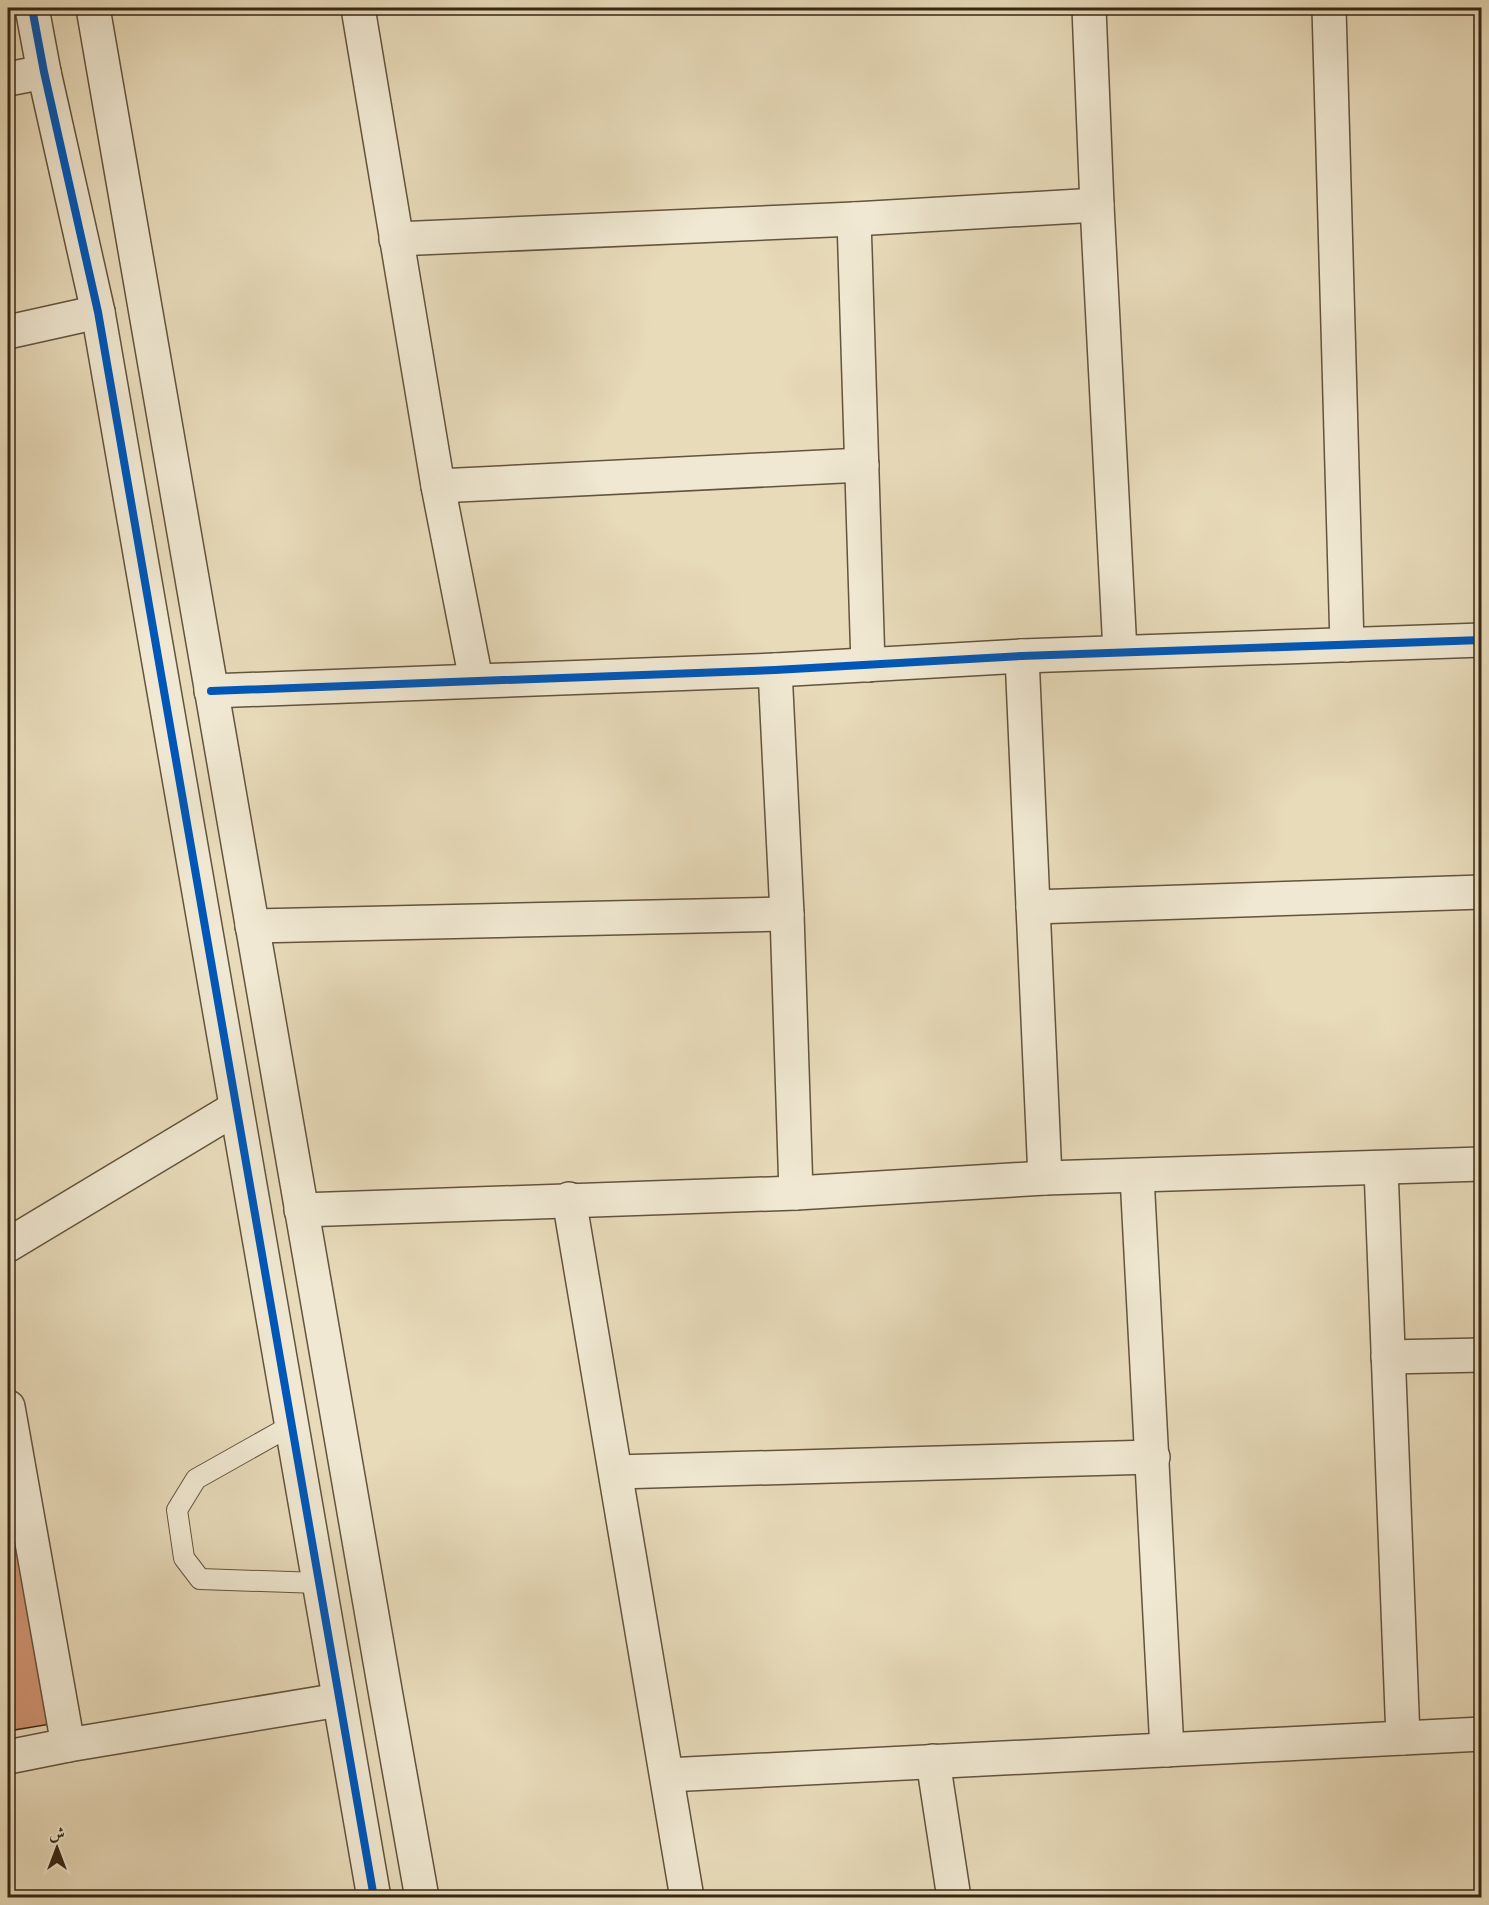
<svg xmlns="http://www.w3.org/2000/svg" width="1489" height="1905" font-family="'Gentium Book Plus',Amiri,serif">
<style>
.building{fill:#cf9472;stroke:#372713;stroke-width:1.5}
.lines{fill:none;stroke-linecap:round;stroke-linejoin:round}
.service-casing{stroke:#63543d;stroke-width:22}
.minor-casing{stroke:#63543d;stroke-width:36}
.tertiary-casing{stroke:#63543d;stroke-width:36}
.service{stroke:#f0e8d2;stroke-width:20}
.minor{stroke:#f0e8d2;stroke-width:33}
.tertiary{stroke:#f0e8d2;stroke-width:33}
.cycleway-casing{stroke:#f0e8d2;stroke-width:11}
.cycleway{stroke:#0057b8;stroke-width:8}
</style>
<rect width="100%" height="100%" fill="#e8dbba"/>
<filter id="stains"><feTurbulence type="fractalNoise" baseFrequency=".00333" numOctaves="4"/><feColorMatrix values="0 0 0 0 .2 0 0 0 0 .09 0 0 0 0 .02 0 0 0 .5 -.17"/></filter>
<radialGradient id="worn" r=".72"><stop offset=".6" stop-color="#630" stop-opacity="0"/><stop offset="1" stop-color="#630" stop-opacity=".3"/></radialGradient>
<path class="building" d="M8,1454L51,1724L8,1731Z"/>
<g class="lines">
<defs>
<path id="service" d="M292,1425L196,1479L177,1510L184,1558L200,1579L319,1583"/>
<g id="minor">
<path d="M358,8L438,486L476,680"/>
<path d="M1089,8L1097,205L1120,652"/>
<path d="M1329,8L1347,645"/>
<path d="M8,79L44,72"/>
<path d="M854,219L868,665"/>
<path d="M396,239L854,219L1097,205"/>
<path d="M8,332L98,312"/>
<path d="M438,486L862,465"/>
<path d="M1022,656L1045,1178"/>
<path d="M775,670L787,914L796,1193"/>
<path d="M211,691L775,670L1022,656L1482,640"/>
<path d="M1033,907L1482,892"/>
<path d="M252,926L787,914"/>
<path d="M1381,1168L1403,1738"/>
<path d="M1137,1176L1167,1750"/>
<path d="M569,1199L687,1898"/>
<path d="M301,1210L796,1193L1045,1178L1482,1164"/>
<path d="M8,1245L236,1108"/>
<path d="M1388,1357L1482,1355"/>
<path d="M8,1407L68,1745"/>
<path d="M616,1472L1153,1457"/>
<path d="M8,1757L68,1745L339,1700"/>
<path d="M933,1761L954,1898"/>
<path d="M667,1775L1482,1734"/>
</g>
<g id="tertiary">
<path d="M32,8L44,72L98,312L374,1898"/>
<path d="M93,8L385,1690L422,1898"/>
</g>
</defs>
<use href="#service" class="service-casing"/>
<use href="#minor" class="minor-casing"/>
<use href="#tertiary" class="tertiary-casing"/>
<use href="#service" class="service"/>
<use href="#minor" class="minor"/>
<use href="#tertiary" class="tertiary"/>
<defs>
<g id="cycleway">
<path d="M32,8L44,72L98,312L374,1898"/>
<path d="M211,691L775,670L1022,656L1482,640"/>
</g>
</defs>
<use href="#cycleway" class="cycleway-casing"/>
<use href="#cycleway" class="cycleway"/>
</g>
<rect width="1489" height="1905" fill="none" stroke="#e8dbba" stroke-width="30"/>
<rect x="9" y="9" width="1471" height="1887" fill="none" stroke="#372713" stroke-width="3"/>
<rect x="15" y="15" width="1459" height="1875" fill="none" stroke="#372713" stroke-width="1.5"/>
<g transform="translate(57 1848)" stroke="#f0e8d2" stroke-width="4.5" paint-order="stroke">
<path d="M0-4.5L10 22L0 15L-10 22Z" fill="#372713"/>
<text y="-9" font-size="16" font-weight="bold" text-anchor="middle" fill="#372713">ش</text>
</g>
<rect width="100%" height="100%" filter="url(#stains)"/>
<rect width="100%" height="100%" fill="url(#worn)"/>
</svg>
